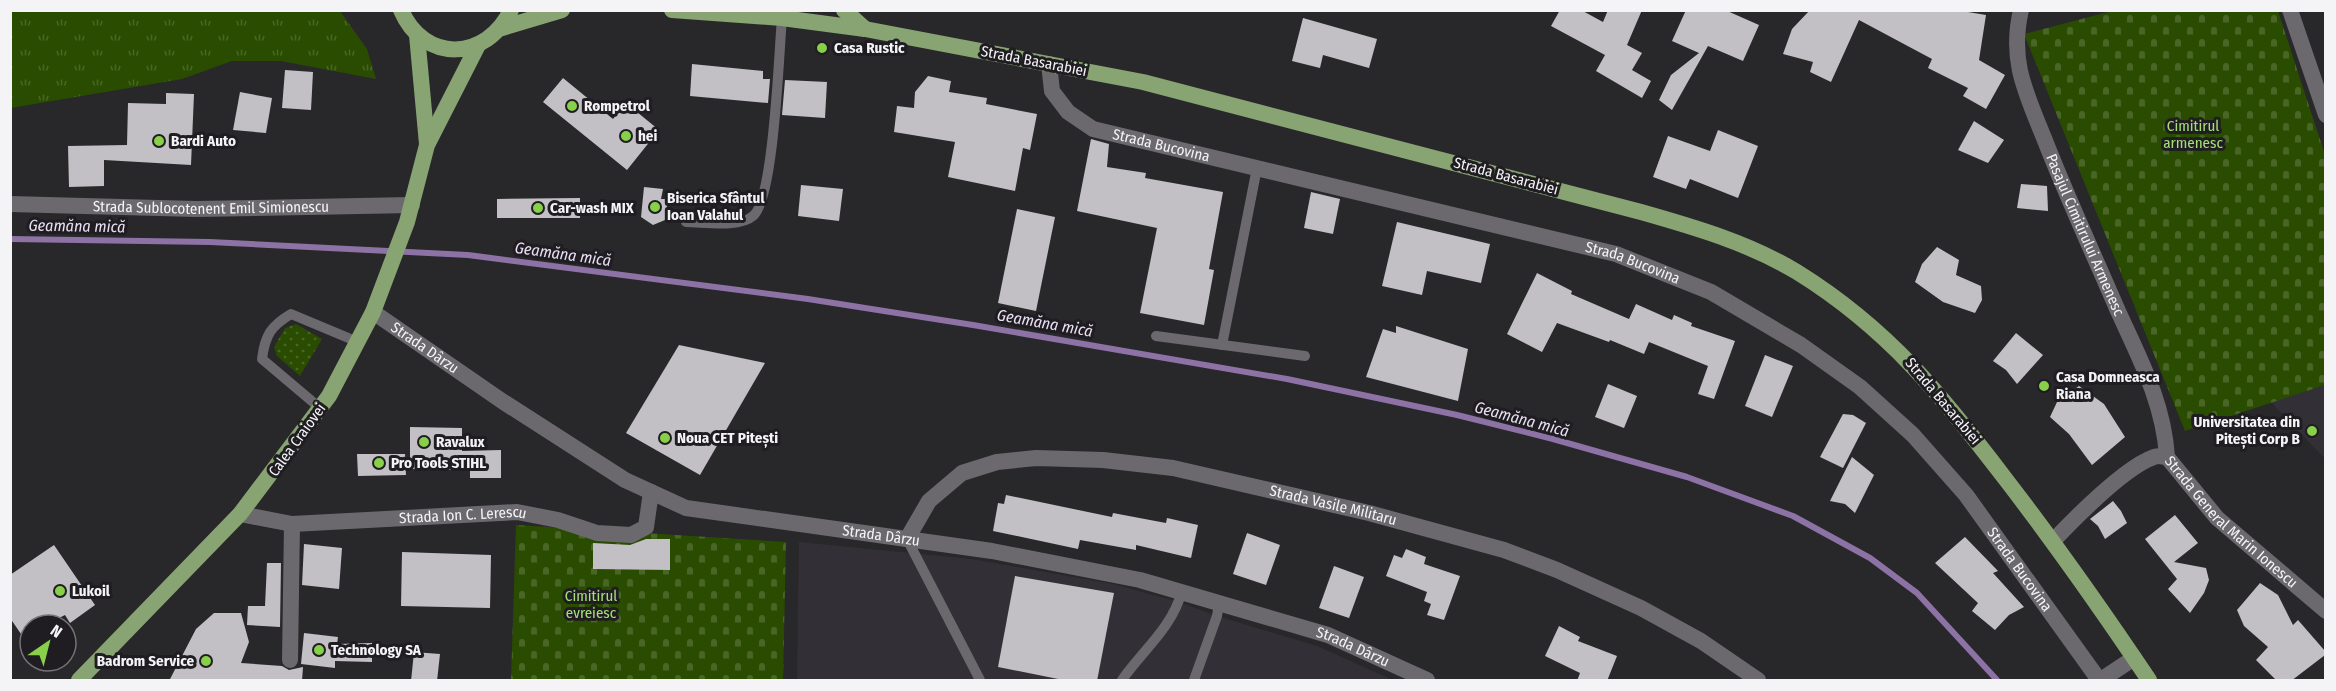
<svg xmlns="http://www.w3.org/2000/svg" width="2336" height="691" font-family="'Fira Sans Condensed',sans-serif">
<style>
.built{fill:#332f37}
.grass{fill:url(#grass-dots)}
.cemetery{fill:url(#cemetery-stones)}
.park{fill:url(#park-tufts)}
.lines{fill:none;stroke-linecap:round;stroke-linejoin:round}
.stream{stroke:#8d72a5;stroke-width:6}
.building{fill:#c2c0c4}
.service{stroke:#6b696d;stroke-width:10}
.minor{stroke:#6b696d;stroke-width:16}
.primary{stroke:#87a472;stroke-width:16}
.poi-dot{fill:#88cf4a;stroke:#1f1d21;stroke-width:2}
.labels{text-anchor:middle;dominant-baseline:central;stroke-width:6;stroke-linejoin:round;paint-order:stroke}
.poi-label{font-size:15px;font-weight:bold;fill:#f4f3f6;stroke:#1f1d21;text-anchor:start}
.street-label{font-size:15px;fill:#f4f3f6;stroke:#1f1d21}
.park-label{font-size:15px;fill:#a4e077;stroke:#1f1d21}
.water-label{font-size:16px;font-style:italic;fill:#e9e0f4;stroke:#1f1d21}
</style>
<defs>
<pattern id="grass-dots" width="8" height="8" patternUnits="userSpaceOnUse" patternTransform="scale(1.5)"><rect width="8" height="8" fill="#294c00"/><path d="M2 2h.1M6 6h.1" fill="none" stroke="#496626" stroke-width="1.8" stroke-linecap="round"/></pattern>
<pattern id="cemetery-stones" width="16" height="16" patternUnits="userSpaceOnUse" patternTransform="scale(1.5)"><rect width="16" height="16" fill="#294c00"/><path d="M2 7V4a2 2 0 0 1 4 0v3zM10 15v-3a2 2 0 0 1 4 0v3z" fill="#496626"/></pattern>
<pattern id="park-tufts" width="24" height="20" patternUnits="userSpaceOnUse" patternTransform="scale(1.5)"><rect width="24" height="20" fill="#294c00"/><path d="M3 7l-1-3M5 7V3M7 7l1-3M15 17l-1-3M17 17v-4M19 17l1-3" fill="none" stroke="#496626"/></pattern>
</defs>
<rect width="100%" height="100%" fill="#28272a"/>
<g class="built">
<path d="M2325,385V459L2271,402Z"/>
<path d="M799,542L972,559L1113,584L1179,602L1217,616L1317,646L1393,680H797Z"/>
</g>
<path class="grass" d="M296,324L322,339L300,376L277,356L274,347L285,328Z"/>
<g class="cemetery">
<path d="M2112,11H2278L2325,155V385L2185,431L2024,34Z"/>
<path d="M516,525L786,542L783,680H511Z"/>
</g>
<path class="park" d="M10,11H340L367,49L376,79L281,61H232L182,79L11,108Z"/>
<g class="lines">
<path class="stream" d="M10,239L210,242L468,255L808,299L973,325L1287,379L1457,415L1553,439L1687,477L1793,516L1870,558L1917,593L1997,680"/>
</g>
<g class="building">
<path d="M1560,10H1581L1603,22L1608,10H1642L1627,45L1642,53L1632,70L1651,81L1642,98L1596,71L1605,55L1551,26Z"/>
<path d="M1686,10H1725L1759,25L1743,61L1708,46L1672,110L1659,100L1671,75L1699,53L1672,41Z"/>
<path d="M1810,10H1956L1986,15L1979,60L2005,75L1986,109L1963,96L1968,88L1928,68L1932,59L1859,20L1831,82L1810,72L1813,62L1783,54L1792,29Z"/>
<path d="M1303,18L1377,39L1369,68L1323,55L1320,68L1292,61Z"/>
<path d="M692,64L763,71V79H770L768,103L690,96Z"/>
<path d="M285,70L313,72L311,110L282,108Z"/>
<path d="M928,76L951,81L949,92L987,98L986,104L1037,114L1030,150L1023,148L1015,191L948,177L955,142L894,132L897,106L914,108L915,92Z"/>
<path d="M563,78L613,119L626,103L659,130L627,170L543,102Z"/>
<path d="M785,80L827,82L825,118L782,115Z"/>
<path d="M240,92L272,98L266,133L233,130Z"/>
<path d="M166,93L194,94L191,165L104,160V186L69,187L68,146L127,145L128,103L166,104Z"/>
<path d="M1974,121L2004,140L1988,163L1958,150Z"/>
<path d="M1718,130L1758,146L1738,198L1690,179L1686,189L1653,177L1668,136L1710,151Z"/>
<path d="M1091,139L1109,144L1107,167L1146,173L1145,178L1223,192L1209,269L1214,270L1204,325L1140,313L1157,228L1077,211Z"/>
<path d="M2021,184L2047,186L2048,211L2017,208Z"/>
<path d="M801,185L843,189L839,221L798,216Z"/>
<path d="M644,187L663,189L661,199H668L665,220L653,225L641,217Z"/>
<path d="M1311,192L1340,199L1333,234L1304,228Z"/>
<path d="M580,198V218H497V199Z"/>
<path d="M1017,209L1055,217L1036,311L998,303Z"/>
<path d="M1397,222L1490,244L1481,283L1427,271L1422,295L1382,286Z"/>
<path d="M1937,247L1959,260L1956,275L1981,286L1982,300L1975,313L1943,302L1915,282L1922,264Z"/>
<path d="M1537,273L1572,291L1571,294L1629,319L1636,304L1672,320L1674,315L1692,323L1691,326L1735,341L1714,399L1698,394L1708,366L1649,342L1644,354L1610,340L1609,342L1557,323L1542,352L1507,334Z"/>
<path d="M1396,326L1468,349L1458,401L1366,377L1383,329L1396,333Z"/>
<path d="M2016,333L2043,355L2017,384L2006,370L1993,361Z"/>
<path d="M679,345L765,363L700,475L626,433Z"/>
<path d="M1765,355L1793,366L1772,417L1745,406Z"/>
<path d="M1608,384L1637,396L1624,428L1595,417Z"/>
<path d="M2079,386L2104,404L2125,437L2092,465L2069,434L2050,417L2057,402Z"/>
<path d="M1843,414L1853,415L1866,423L1843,468L1820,457Z"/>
<path d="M410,427L462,428V451L501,450V478H470V470L410,469Z"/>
<path d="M357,454H405L406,475L358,476Z"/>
<path d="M1852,457L1874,475L1855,513L1845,504L1830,501Z"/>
<path d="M1006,495L1112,517L1113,513L1166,523L1167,518L1198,525L1191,558L1136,545V550L1080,540L1078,549L993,531L998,503L1004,504Z"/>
<path d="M2113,501L2121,511L2127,523L2105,539L2098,526L2090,519Z"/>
<path d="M2175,515L2198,543L2174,562L2206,568L2209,580L2204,593L2190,613L2168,589L2177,579L2145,539Z"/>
<path d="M1247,533L1280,545L1266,585L1233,574Z"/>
<path d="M1965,537L1998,571L1993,573L2024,607L2009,615L1995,630L1972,611L1978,603L1935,563Z"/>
<path d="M646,539H670V570L593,569V543L630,545Z"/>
<path d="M304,544L342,548L339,589L302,585Z"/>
<path d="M54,545L95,605L70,623L65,615L45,625H30V647L10,618V575Z"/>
<path d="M1406,549L1426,557L1424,564L1460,576L1444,620L1427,615L1431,604L1424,601L1427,592L1386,576L1394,555L1402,558Z"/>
<path d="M402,552L491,555L490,608L401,606Z"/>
<path d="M267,563H281L280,627L247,625L248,606H265Z"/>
<path d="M1334,566L1364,577L1349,618L1319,608Z"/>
<path d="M1015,576L1114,593L1097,681H1068L998,667Z"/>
<path d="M2260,583L2278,595L2293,625L2298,620L2325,651V655L2291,681H2277L2256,660L2268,647L2244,626L2237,610Z"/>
<path d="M214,613H241L249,642L241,663L282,666L289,670L303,667L302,681H169L196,629Z"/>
<path d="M1559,626L1580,637L1578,641L1617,656L1607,681H1577L1580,673L1545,656Z"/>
<path d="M304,633L338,637L337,644L372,643V662L335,661V668L301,664Z"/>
<path d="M414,652L440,654L437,681H411Z"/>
</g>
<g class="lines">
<g class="service">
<path d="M686,222C704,222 739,228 753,216C774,200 779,50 782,18"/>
<path d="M1156,336L1305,356"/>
<path d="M1222,345L1257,168"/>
<path d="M320,408L262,359C265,335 271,326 291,314L358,342"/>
<path d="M907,539L980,680"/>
<path d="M1122,680C1143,650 1172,628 1182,591"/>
<path d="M1194,680L1217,616L1219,603"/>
</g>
<g class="minor">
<path id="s1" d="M2021,10C2009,61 2026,93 2044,138C2067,197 2093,253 2118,311C2140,359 2164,404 2167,457"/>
<path d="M2290,10L2326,115"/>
<path id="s2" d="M1049,64L1052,91L1068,112L1093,129L1616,254L1711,292L1801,345L1860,387L1913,435L1966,495L2099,680"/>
<path id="s3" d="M10,204L196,209L412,205"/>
<path id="s4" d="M373,312L502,401L625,480L686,508L992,551L1140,580L1328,635L1427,680"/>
<path id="s5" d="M240,514L292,524L517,512L558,520L597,533L631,535L646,527L651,492"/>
<path id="s6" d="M907,539L929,501L962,473L997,462L1036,458L1103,460L1173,468L1369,513L1504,550L1557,570L1641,608L1701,641L1758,680"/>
<path id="s7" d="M2053,541C2075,518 2125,467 2154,457C2158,455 2163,457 2167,457L2217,518L2326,611"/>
<path d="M290,660L292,524"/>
<path d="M2101,680L2134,658"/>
</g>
<g class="primary">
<path d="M401,10C424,64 487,61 511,10"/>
<path d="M672,10L782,18L865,29L1143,82L1641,212C1694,227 1749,243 1797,272C1889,329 1943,397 2007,481C2057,546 2104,613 2149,680"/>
<path d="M844,10L865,29"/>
<path d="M502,28L562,10"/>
<path d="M417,35L427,144"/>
<path d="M79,680L240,514L329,396L373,312L407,222L427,145L478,45"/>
</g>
</g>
<g class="poi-dot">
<circle cx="822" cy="48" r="6"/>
<circle cx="572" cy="106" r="6"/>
<circle cx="626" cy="136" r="6"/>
<circle cx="159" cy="141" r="6"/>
<circle cx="655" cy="207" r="6"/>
<circle cx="538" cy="208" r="6"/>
<circle cx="2044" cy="386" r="6"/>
<circle cx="2312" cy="431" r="6"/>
<circle cx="665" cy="438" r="6"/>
<circle cx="424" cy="442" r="6"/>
<circle cx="379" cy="463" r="6"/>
<circle cx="60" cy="591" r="6"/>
<circle cx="319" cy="650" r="6"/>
<circle cx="206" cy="661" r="6"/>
</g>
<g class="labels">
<g class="poi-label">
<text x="834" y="48">Casa Rustic</text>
<text x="584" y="106">Rompetrol</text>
<text x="638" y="136">hei</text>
<text x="171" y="141">Bardi Auto</text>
<text x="667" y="198">Biserica Sfântul<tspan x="667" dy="17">Ioan Valahul</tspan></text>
<text x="550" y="208">Car-wash MIX</text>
<text x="2056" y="377">Casa Domneasca<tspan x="2056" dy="17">Riana</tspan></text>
<text x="2300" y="422" text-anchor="end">Universitatea din<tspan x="2300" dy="17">Pitești Corp B</tspan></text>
<text x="677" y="438">Noua CET Pitești</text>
<text x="436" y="442">Ravalux</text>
<text x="391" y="463">Pro Tools STIHL</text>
<text x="72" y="591">Lukoil</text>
<text x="331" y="650">Technology SA</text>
<text x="194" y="661" text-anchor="end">Badrom Service</text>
</g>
<g class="street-label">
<text transform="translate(1034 61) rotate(11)">Strada Basarabiei</text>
<text stroke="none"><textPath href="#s2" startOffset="154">Strada Bucovina</textPath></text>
<text transform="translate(1506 176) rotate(15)">Strada Basarabiei</text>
<text stroke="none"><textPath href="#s3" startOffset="201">Strada Sublocotenent Emil Simionescu</textPath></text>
<text stroke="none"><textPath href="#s1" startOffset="238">Pasajul Cimitirului Armenesc</textPath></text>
<text stroke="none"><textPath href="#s2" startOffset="640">Strada Bucovina</textPath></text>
<text stroke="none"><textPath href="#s4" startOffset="63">Strada Dârzu</textPath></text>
<text transform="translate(1943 401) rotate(50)">Strada Basarabiei</text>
<text transform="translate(297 440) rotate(-54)">Calea Craiovei</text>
<text stroke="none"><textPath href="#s6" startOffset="465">Strada Vasile Militaru</textPath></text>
<text stroke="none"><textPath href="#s5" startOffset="224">Strada Ion C. Lerescu</textPath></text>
<text stroke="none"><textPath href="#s7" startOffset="237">Strada General Marin Ionescu</textPath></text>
<text stroke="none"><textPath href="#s4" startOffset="567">Strada Dârzu</textPath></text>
<text stroke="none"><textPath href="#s2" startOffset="1144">Strada Bucovina</textPath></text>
<text stroke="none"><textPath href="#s4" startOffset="1053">Strada Dârzu</textPath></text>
</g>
<g class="park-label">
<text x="2193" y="126">Cimitirul<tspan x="2193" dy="17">armenesc</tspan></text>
<text x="591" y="596">Cimitirul<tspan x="591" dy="17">evreiesc</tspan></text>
</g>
<g class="water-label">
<text transform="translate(77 226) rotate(1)">Geamăna mică</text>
<text transform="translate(563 254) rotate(8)">Geamăna mică</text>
<text transform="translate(1045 323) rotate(10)">Geamăna mică</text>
<text transform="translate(1522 419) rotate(15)">Geamăna mică</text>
</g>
</g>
<rect width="2336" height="691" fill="none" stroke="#f4f3f6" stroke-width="24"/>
<g transform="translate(48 643) rotate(35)"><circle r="28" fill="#1f1d21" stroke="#747376" stroke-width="1.5"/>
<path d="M0-4.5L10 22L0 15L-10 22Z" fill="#88cf4a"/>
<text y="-9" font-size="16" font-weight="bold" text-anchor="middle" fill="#f4f3f6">N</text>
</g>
</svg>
